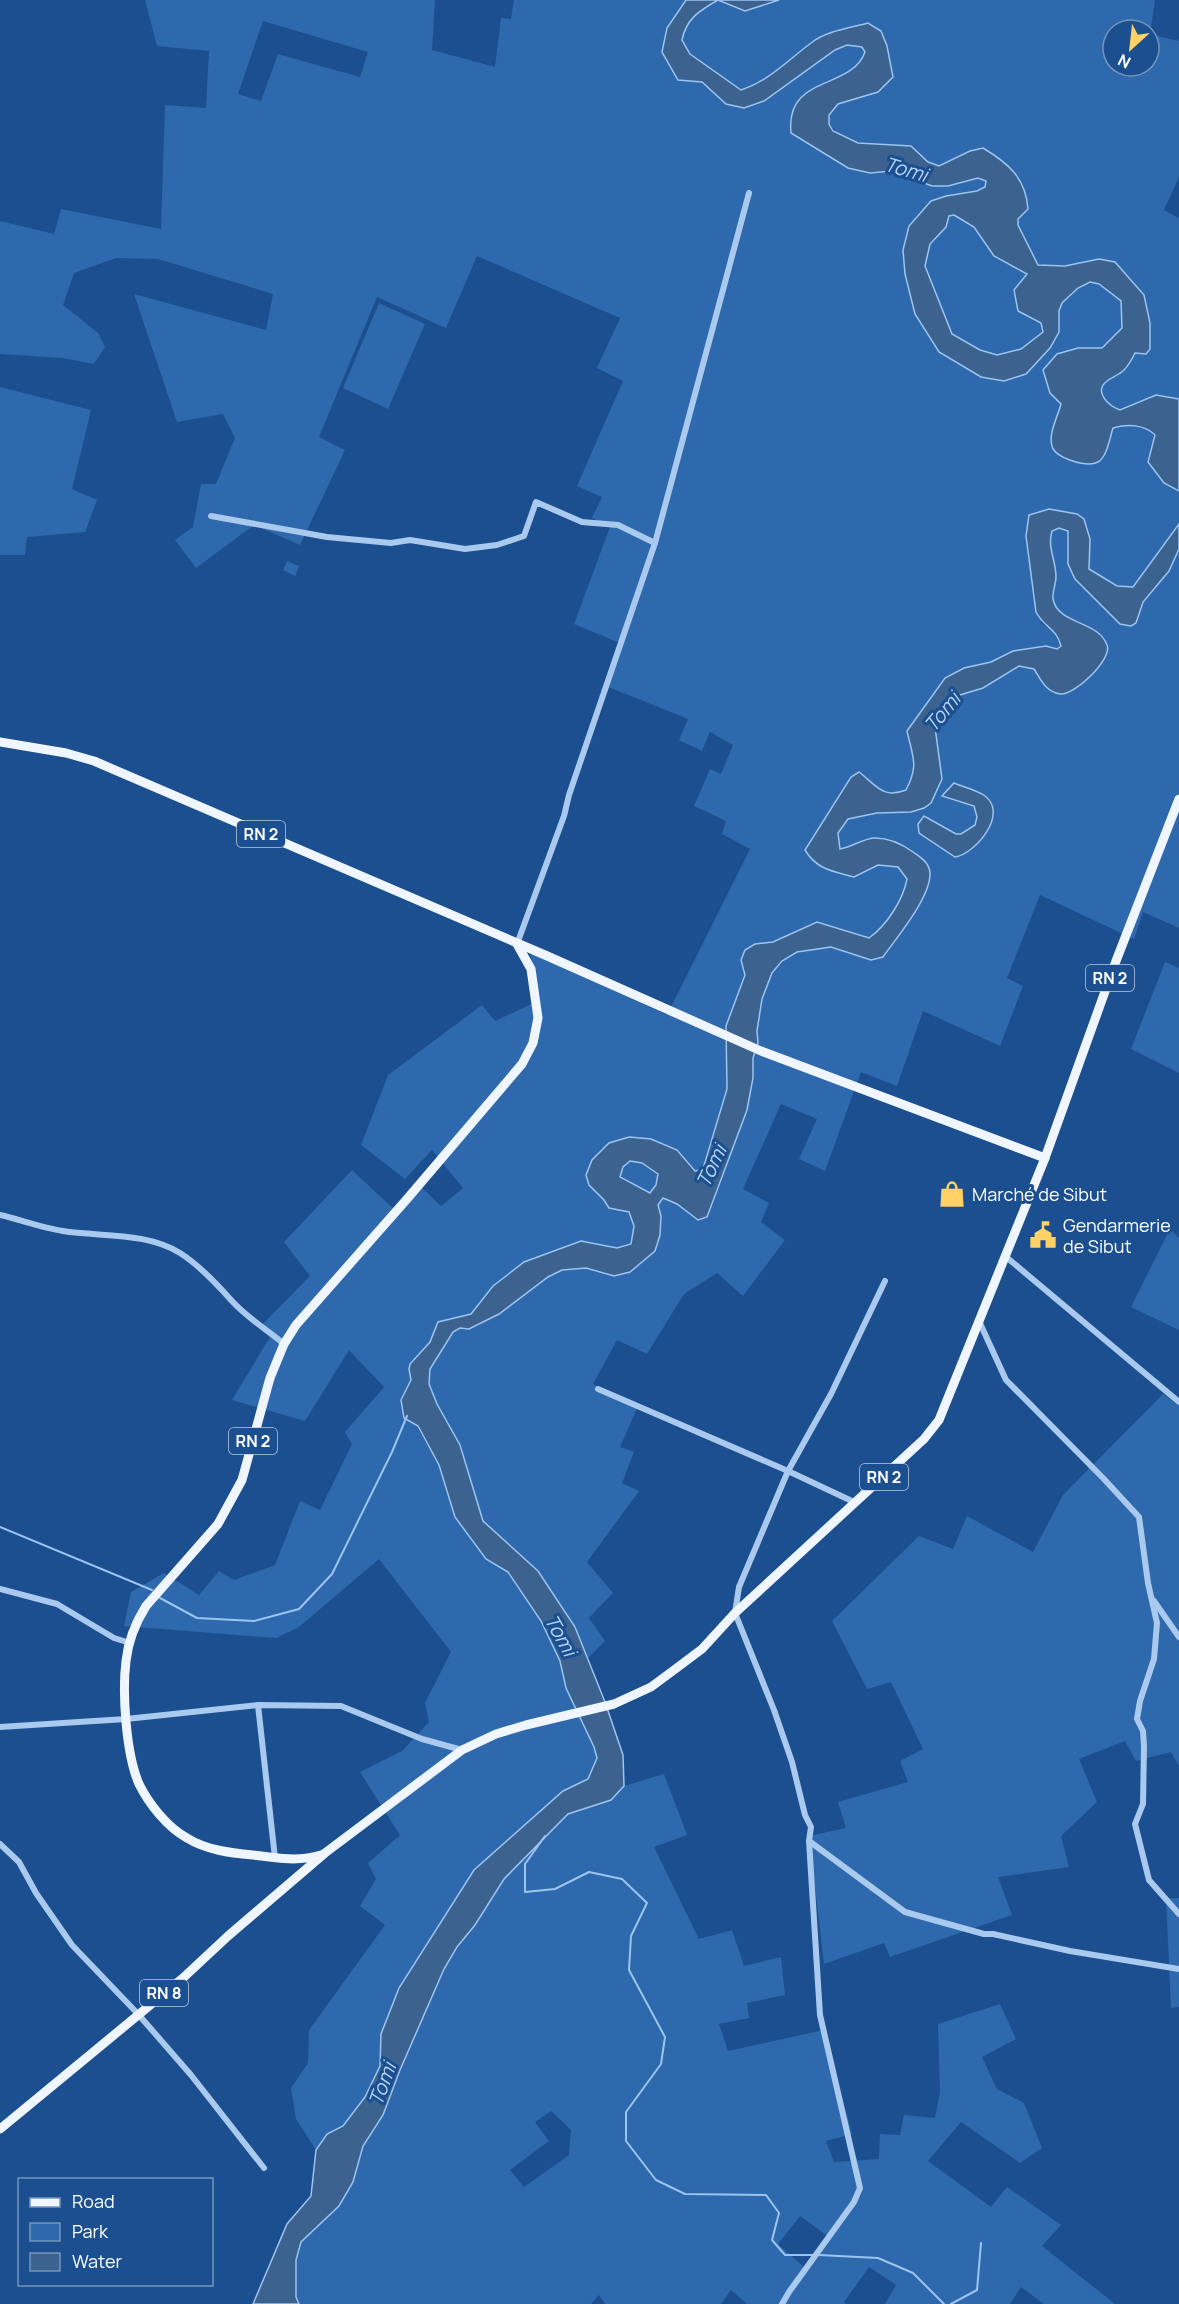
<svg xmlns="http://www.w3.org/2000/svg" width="1179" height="2304" font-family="Manrope,sans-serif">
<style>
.green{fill:#2e69ad;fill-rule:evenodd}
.water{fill:#3c6290;stroke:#9cc4f0;stroke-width:1.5;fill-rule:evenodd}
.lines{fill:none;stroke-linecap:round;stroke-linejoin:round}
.stream{stroke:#9cc4f0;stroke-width:2}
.street{stroke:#a9c9ee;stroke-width:6}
.primary{stroke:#f0f6ff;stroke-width:9}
.labels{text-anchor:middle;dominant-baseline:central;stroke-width:6;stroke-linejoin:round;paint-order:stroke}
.shield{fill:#1b4f8f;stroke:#bbcadd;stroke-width:1.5}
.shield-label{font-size:16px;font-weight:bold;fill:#fff}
.poi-label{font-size:18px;fill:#fff;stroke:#1b4f8f;text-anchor:start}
.water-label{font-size:20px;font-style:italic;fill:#b5d3f5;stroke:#1b4f8f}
</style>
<rect width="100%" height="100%" fill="#1b4f8f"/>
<g class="green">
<path d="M145,0H435L432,50L495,67L501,18L511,19L514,0H686L667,28L678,80L702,82L726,104L764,101L835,50L847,45L862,47L865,53C858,73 830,80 812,88L791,133L848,168L870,173L892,171L932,186H948L978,178L986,181L985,187L977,191L946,196L931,201L909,227L903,250L905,274L981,377L1059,332C1059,324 1058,315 1060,308C1064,296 1085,279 1098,284C1106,287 1114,296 1121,301L1122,328L1101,348H1078L1050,393L1061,404L1051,437L1099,462L1113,428C1161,413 1158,449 1164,483L1179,491V524L1133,587L1118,586L1089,569L1090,539L1049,509L1041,623L1058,635L1061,645L1057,649L1046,646L1013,651L991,662L964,668L945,678L907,731C913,758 919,765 906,790C883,799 877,786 859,772L851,777L805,850L854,877L878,865L898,867L907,879C903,900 887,925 869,938L817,922L773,942L755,944L741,960L745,975L726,1026L727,1089L703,1169L695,1171L677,1151L592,1160C581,1191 596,1184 609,1207L629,1212L634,1226L631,1244L617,1248L581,1241L493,1286L471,1314L438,1322L430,1342L410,1364L409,1369L411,1380L401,1400L439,1465L455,1517L486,1559L508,1572L541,1621L560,1661L566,1688L594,1747L597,1758L588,1779L563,1791L381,2034L380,2066L365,2097L343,2126L327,2134L316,2150L296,2119L291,2088L308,2063L309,2030L385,1925L360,1906L376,1879L368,1863L400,1835L360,1772L402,1751L429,1722L425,1703L451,1652L379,1559L299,1627L276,1638L124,1626L131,1592L164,1573L199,1595L219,1571L234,1580L275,1565L300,1501L320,1510L352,1444L345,1432L384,1387L349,1350L305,1421L232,1400L270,1337L260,1327L310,1276L284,1242L352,1170L397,1212L419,1185L441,1206L463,1188L432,1150L405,1179L361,1145L388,1075L482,1005L495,1021L538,1001L530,952L667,1015L750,849L722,834L726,821L694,806L710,769L721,774L733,745L710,732L702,751L679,740L688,719L606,686L622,644L574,624L610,527L592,518L602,497L577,486L623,381L597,368L620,318L477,256L446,328L377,297L319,437L345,450L300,545L254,525L196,568L175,540L193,527L201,484H216L235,438L223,414L177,422L134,294L266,330L273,294L158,259L116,258L74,273L63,305L98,333L105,347L94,364L62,358L0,354V221L54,234L61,209L161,229L165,105L206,108L209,51L157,46ZM263,21L368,52L360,77L278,54L261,101L238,94Z"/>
<path d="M718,0L745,11L779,0H1155L1150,34L1178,41L1179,38V177L1164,210L1179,218V399L1156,395L1120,410C1109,406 1093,392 1107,381C1112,377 1119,375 1124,370C1128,366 1132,359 1135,353L1150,349L1099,259L1065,266L1038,265L1018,225V219L1028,208L970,151L939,166L928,162L911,146C895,145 877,146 860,143C843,140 814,122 838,104C845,99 868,95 878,92L887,46L812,41C791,60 768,81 741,90L690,54L682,40C687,19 700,10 718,0ZM1113,30H1149V66H1113Z"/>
<path d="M954,215L974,227L994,256L1027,274L1014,290L1018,311L1041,324L1044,332L1021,349L997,355L980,350L952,335L925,266L930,244L946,228L949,216Z"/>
<path d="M379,303L425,324L388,409L343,388Z"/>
<path d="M0,387L91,410L72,489L97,500L85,532L27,537L25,555H0Z"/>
<path d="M1059,528L1068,531V564L1136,623L1143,602L1169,571L1179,549V928L1143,912L1134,939L1040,895L1007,978L1023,986L1000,1046L923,1011L897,1086L861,1072L825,1171L799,1159L817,1119L781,1104L743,1189L769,1203L761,1222L785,1240L743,1296L717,1273L684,1294L647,1354L617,1340L593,1384L638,1406L620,1447L634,1452L622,1483L639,1491L587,1562L613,1593L589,1618L605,1641L587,1659L575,1627L538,1571L483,1521L460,1445L437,1404L429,1384L430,1369L453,1332L499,1314L548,1277L562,1270L586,1268L614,1276L630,1272L655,1251L661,1216L658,1205L663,1198L678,1204L698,1220L753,1078C753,1072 752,1066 753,1060C753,1054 758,1048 758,1042C758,1038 757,1033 757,1029C762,982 777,946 830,948C850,948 861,962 883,957L919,904L928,885L872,838L851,847L840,849L838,833L848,819L877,813L911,812L942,779L935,727L960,695L983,688L1019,665L1034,669L1048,689L1107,642L1097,633L1076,620L1060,614L1056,609L1052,597L1056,577L1049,541L1052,531ZM974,806L989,830L955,857L924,816L955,834H961L975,825L977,817Z"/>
<path d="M287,561L299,566L295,576L283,570Z"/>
<path d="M1165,962L1179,968V1073L1131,1049Z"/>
<path d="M630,1161L641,1163L658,1174L656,1186L650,1193L620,1176L623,1167Z"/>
<path d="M1170,1229L1179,1238V1330L1131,1307Z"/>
<path d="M1163,1394L1179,1406V1766L1171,1752L1136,1761L1125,1741L1079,1759L1097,1802L1061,1836L1069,1867L998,1877L1012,1915L890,1957L884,1943L824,1964L809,1836L846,1828L838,1802L908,1782L900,1761L923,1749L891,1682L867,1689L832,1621L919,1536L953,1549L967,1516L1033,1552L1063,1495Z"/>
<path d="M664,1774L687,1835L654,1847L699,1939L732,1930L744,1966L781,1957L785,1995L747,2003L749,2018L719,2024L728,2051L824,2030L852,2134L826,2141L834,2162L879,2159L880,2134L900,2135L904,2115L935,2118L940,2092L938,2024L1000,2004L1016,2039L982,2057L997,2089L1024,2103L1042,2148L1020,2163L961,2122L928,2161L991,2207L1007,2187L1061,2225L1042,2246L1115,2304H1044L1021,2287L1010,2304H885L896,2285L869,2267L844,2302L846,2304H747L731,2290L721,2304H605L599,2295L591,2304H299L296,2297V2260L301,2242L339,2206L353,2182L363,2146L383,2115L400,2070L444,1969L504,1879L568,1814L611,1800L624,1786ZM551,2111L571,2130L569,2155L524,2187L510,2170L549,2141L535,2122ZM800,2216L829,2237L804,2267L778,2244Z"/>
<path d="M1166,1898H1179V2007L1171,2008Z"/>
</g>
<g class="water">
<path d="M686,0H779L745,11L718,0C700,10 686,19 682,40L690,54L741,90C769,81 788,60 811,43C826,31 850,28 868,23L881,31L887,46L893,77L878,92L838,104L829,115V124L833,131L858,143L911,146L928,162L939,166L970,151L983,148C1008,163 1026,178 1028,209L1018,219V225L1038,265L1065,266L1099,259L1115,262L1144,295L1150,323V349L1146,354L1135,353C1132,359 1128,366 1124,370C1119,375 1112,377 1107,381C1093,392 1109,406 1120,410L1156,395L1179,399V491L1164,483L1148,462L1155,435C1144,424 1127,424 1113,428C1110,437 1107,457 1098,462C1087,468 1055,458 1052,446C1048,434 1058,416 1061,404L1050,393L1043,370L1057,354L1078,348H1102L1122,328L1121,301L1099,284L1090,282L1078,288L1062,303L1059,311V332L1050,348L1026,374L1004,381L981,377L939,352L915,314L905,274L903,250L909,226L931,201L946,196L977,191L985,187L986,181L978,178L948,186H932L892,171L870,173L848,168L791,133C785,74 851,91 865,52L862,47L847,45L835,50L764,101L744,108L726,104L702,82L678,80L662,52L667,28ZM954,215L974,227L994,256L1027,274L1014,290L1018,311L1041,323L1043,332L1021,349L997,355L980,350L952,334L925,266L930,244L946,227L949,216Z"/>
<path d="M1049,509L1077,514L1084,519L1090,539L1089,569L1117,586L1133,587L1179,524V549L1169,571L1143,602L1136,623L1131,626L1120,624L1075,579L1068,564V531L1059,528L1052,531C1047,548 1056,560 1056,577C1056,584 1052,592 1053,599C1058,625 1098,620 1107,645C1113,659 1074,696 1060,694C1046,692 1041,680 1034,669L1019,666L983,688L960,695L935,727L942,779L931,803L924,808L911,812L877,813L848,819L838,833L840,849C852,847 864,838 875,838C889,838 902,844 913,852C921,858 929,862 930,873C931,897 897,937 883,957L871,960L831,947L797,952L782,961L772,973L762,999L757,1031L758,1043L753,1058V1078L747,1110L707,1217L698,1220L677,1204L663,1198L658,1205L661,1216L660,1235L655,1251L630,1272L614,1276L586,1268L562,1270L548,1277L499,1314L469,1329L460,1328L453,1332L430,1369L429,1384L437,1404L460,1445L483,1521L538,1571L575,1627L605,1702L623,1755L624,1786L611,1800L568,1814L504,1879L475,1925L457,1947L444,1969L400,2070L383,2115L363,2146L353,2182L339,2206L301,2242L296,2260V2297L299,2304H253L287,2224L311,2196L316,2150L327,2134L343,2126L365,2097L380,2066L381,2034L399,1988L474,1870L563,1791L588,1779L597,1758L594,1747L566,1688L560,1661L541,1621L508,1572L486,1559L455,1517L439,1465L418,1426L404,1418L401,1400L411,1380L409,1369L410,1364L430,1342L438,1322L471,1314L493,1286L524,1262L581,1241L617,1248L631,1244L634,1226L629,1212L609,1208L604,1200L589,1185L586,1175L592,1160L609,1143L629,1137L651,1139L677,1150L695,1171L703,1169L727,1089L726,1026L745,975L741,960L745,950L755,944L773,942L817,922L869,938C887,925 903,900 907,879L898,867L878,865L854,877C833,871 817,870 805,850L851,777L859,772C877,786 883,799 906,790C919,765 913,758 907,731L945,678L964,668L991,662L1013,651L1046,646L1057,649L1061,646C1056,627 1045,629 1036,612L1026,536L1029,515ZM630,1161L642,1163L658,1174L656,1185L650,1193L620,1177L623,1167Z"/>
<path d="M954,783C963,787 977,790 985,796C1009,814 975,854 955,857L919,833L918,824L924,816L956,834H961L975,825L977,817L974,806L942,796Z"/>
</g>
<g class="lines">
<g class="stream">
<path d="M0,1527L152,1590"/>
<path d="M160,1598L197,1618L254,1621L299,1609L332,1574L392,1452L407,1416"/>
<path d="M545,1836L525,1864V1892L555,1889L589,1872L622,1879L647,1903L631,1936L629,1970L665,2037L661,2064L626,2112V2141L656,2180L685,2194L766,2195L779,2213L772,2240L785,2255H813"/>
<path d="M819,2255L878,2258L913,2273L944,2304"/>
<path d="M951,2304L977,2290L981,2243"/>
</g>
<g class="street">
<path d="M211,516L327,537L391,543L410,540L465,549L497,545L524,536L536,502L582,522L618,525L655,543"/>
<path d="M517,944L564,816L569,795L655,543L749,193"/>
<path d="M0,1215C21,1220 42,1228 63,1231C101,1237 146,1232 180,1253C199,1265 216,1283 231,1300C246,1317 266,1329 284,1344"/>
<path d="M1005,1256L1179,1402"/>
<path d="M979,1321L1006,1380L1103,1478L1139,1517L1148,1583L1157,1623L1154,1659L1140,1701L1137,1719L1143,1731L1144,1746L1143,1804L1135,1824L1149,1880L1179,1914"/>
<path d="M598,1389L788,1471L854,1502"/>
<path d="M0,1589L57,1604L114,1638L130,1643"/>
<path d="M1154,1601L1179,1637"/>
<path d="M258,1705L275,1858"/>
<path d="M0,1727L126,1719L258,1705L341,1706L422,1739L462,1750"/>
<path d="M809,1841L905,1912L984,1934H993L1070,1951L1179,1969"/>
<path d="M0,1844L19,1862L36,1893L72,1945L138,2014L191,2075L264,2168"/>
<path d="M782,2304L789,2292L854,2202L860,2188L820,2015L809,1841L811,1827L805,1815L792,1762L774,1710L735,1613L739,1587L788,1471L831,1394L885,1281"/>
</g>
<g class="primary">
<path d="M0,742L66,753L94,761L545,955L761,1051L1045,1158"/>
<path d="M321,1855C299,1862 275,1858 253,1855C231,1853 206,1850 187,1838C167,1827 149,1804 139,1784C126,1754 122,1693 126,1661C128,1642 136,1622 146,1606L218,1524L242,1480L270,1378L284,1344L296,1325L407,1199L522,1064L533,1043L538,1018L531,969L517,944"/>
<path d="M0,2129L183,1978L228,1936L325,1853L462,1750L496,1734L526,1725L614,1704L651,1687L674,1670L702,1649L735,1613L924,1439L939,1420L1045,1158L1116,961L1179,799"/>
</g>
</g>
<defs>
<symbol id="shop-bare" viewBox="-9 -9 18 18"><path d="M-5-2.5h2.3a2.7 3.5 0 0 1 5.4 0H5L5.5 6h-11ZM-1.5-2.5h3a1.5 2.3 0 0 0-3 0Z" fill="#ffd166" stroke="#1b4f8f" stroke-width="2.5" paint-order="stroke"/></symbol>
<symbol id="civic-bare" viewBox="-9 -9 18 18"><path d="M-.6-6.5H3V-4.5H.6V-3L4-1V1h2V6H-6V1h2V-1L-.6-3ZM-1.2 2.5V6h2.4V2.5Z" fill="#ffd166" stroke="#1b4f8f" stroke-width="2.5" paint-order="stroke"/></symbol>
</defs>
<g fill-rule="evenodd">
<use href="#shop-bare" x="933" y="1175" width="38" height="38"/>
<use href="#civic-bare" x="1024" y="1216" width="38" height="38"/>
</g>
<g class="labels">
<g class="shield">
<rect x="237" y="821" width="48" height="26" rx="4.5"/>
<rect x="1086" y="965" width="48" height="26" rx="4.5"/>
<rect x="229" y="1428" width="48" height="26" rx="4.5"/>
<rect x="860" y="1464" width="48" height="26" rx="4.5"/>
<rect x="140" y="1980" width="48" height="26" rx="4.5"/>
</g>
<g class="shield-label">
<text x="261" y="834">RN 2</text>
<text x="1110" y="978">RN 2</text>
<text x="253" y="1441">RN 2</text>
<text x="884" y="1477">RN 2</text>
<text x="164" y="1993">RN 8</text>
</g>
<g class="poi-label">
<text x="972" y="1194">Marché de Sibut</text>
<text x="1063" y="1225">Gendarmerie<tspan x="1063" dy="21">de Sibut</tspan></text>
</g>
<g class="water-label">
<text transform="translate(906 169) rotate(16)">Tomi</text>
<text transform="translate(942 712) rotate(-50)">Tomi</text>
<text transform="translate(711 1166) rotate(-64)">Tomi</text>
<text transform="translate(561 1635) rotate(61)">Tomi</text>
<text transform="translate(382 2084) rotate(-70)">Tomi</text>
</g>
</g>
<rect x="18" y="2178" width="195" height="108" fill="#1b4f8f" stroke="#7695bc" stroke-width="1.5"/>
<rect x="30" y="2198" width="30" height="9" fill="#f0f6ff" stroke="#7695bc" stroke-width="1.5"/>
<text x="72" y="2208" font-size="18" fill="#ffffff">Road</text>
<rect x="30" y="2223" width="30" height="18" fill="#2e69ad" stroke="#7695bc" stroke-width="1.5"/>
<text x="72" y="2238" font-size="18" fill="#ffffff">Park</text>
<rect x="30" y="2253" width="30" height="18" fill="#3c6290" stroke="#7695bc" stroke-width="1.5"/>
<text x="72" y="2268" font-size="18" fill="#ffffff">Water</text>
<g transform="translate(1131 48) rotate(207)"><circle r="28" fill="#1b4f8f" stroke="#7695bc" stroke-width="1.5"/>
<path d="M0-4.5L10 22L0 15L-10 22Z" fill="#ffd166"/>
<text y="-9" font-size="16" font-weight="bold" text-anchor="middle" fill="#ffffff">N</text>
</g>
</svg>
